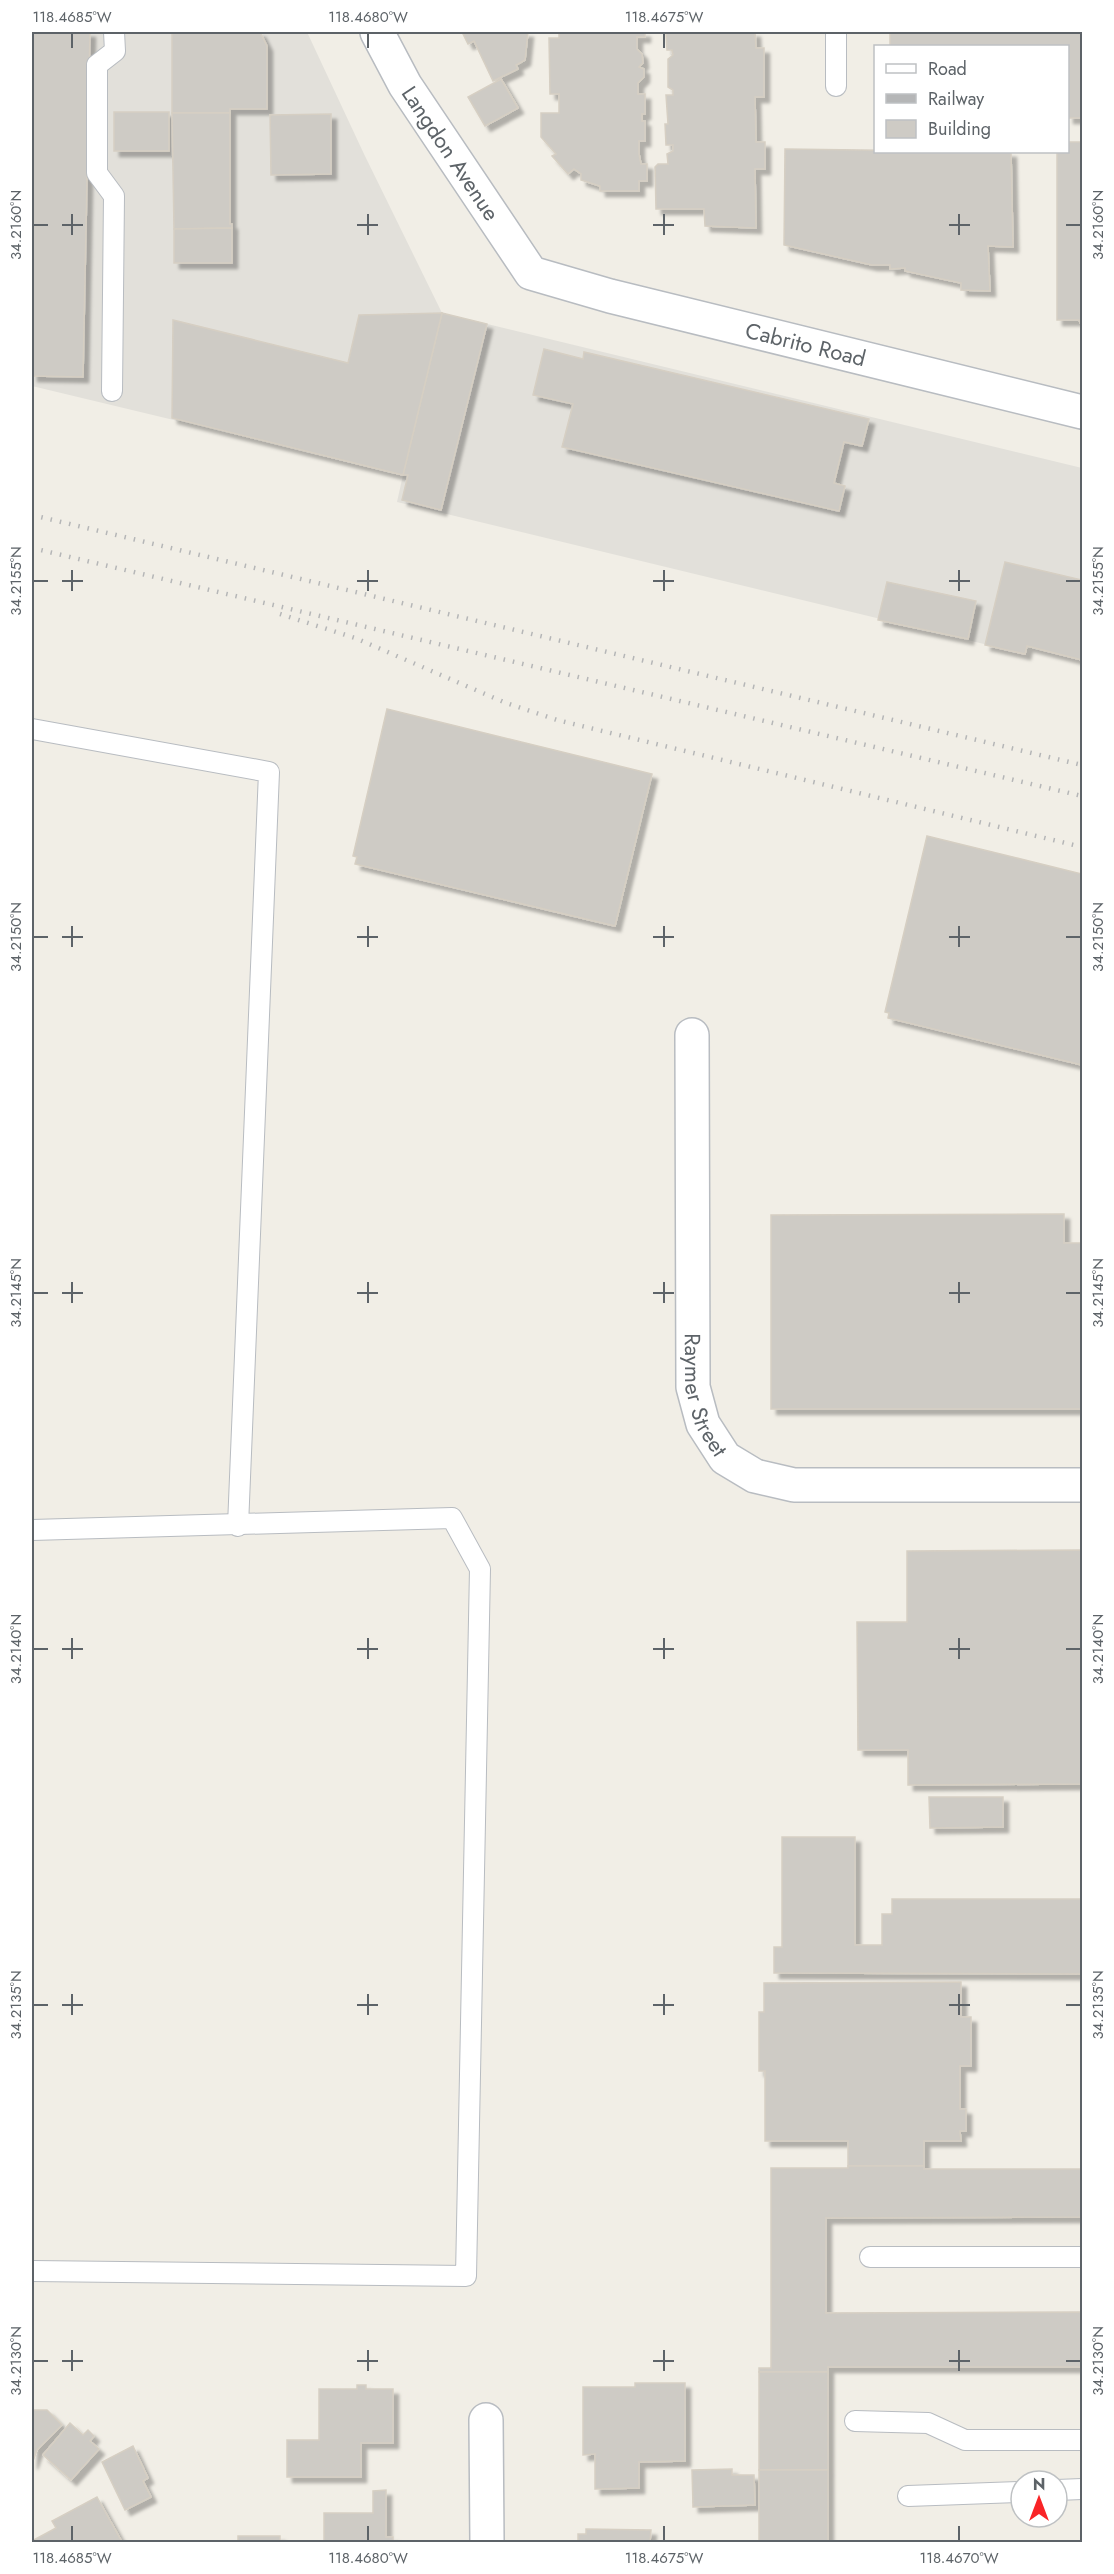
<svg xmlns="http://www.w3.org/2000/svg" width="1114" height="2574" font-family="Jost,sans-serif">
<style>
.industrial{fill:#e2e0da}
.building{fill:#cecbc5;stroke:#d6cfc3;stroke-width:1.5;filter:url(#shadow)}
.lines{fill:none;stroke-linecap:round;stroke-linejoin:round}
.service-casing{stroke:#b8bcc1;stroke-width:22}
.minor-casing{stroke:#b8bcc1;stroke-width:36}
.service{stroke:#fff;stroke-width:20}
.minor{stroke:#fff;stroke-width:33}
.rail{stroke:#b5b6b7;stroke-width:4.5;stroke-dasharray:1.5 8;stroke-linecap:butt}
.ticks{fill:none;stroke:#5d6368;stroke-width:2}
.labels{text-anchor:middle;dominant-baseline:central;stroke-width:6;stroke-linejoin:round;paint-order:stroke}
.street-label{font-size:22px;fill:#5d6368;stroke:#fff}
.neatline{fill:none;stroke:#5d6368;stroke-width:2}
.ticks-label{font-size:15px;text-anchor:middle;fill:#5d6368}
</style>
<defs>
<filter id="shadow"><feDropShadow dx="5.5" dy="5.5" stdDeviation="1.5" flood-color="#0004"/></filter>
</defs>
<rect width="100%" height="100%" fill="#f1eee6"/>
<path class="industrial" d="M32,32H307L364,154L442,313L1082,468V660L1027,646L1025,654L397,502L403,475L32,386Z"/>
<g class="building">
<path d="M32,32H90L83,377L32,376Z"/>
<path d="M172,32H260L267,46V109H230V113H172Z"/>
<path d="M462,32H528L525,60L516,65L518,69L493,81L474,41L468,44Z"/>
<path d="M559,32H645V37H637V49L642,54L643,63L639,67L644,69V77L638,83V94H645V114H642V121H645V141H639V154L641,164H647V181H639V191H600V186L581,180V174L574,169L568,174L552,156L556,154L541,137V113H559V94H550L549,38H559Z"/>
<path d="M666,32H755L756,48H764V97H755L756,142H765V169H755L756,228L705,226L704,209H656L655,167L658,164H668L667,154L673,151V145H666L665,124H668L666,95H673V90L668,87V59L673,55L672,50H667Z"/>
<path d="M890,32H1082V118H1068V46H890Z"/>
<path d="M501,79L518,108L485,126L468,97Z"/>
<rect x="114" y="112" width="55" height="39"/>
<path d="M172,113H230V224H232V228L174,229Z"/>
<path d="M331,114V174L271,175L270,115Z"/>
<path d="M1068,142H1082V327L1079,320H1057V152H1068Z"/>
<path d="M785,149L1011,152L1013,247L988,246L990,291L961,290V283L905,271V268L890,269V265H872L784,245Z"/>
<path d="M232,228V263H174V229Z"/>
<path d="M442,313L487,324L441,510L402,500L408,475H403Z"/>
<path d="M442,313L403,475L172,418L173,320L348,363L359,315Z"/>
<path d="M544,349L583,359L584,352L869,419L862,446L844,442L834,483L845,486L839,511L562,447L573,404L533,395Z"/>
<path d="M1005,562L1082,580V660L1027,646L1025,654L985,645Z"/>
<path d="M887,582L976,601L968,639L878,620Z"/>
<path d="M387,709L652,774L615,926L355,864L357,857L353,856Z"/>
<path d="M927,836L1082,874V1065L888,1018L889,1013L885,1012Z"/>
<path d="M1064,1214V1243H1082V1409H771V1215Z"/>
<path d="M1082,1550V1784L908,1785V1750H858L857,1622H907V1551Z"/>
<path d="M929,1797H1003V1827L930,1828Z"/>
<path d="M782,1837H855V1945H882V1914H892V1899H1082V1974L774,1973V1947H782Z"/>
<path d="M961,1982V2017H971V2066H960V2109H966V2131H960L961,2141H924V2166H848V2141H765V2071H759V2012H764V1983Z"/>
<path d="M848,2166H924V2169H1082V2217L826,2218V2313L1082,2312V2367H828V2372H759V2368H771V2168H848Z"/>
<rect x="759" y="2372" width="69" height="98"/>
<path d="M635,2383H685V2461L639,2462V2488L595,2489V2454L583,2455V2387H635Z"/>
<path d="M357,2385H366V2389H393V2443H361V2477H287V2440H319V2389H357Z"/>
<path d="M32,2410H47L62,2425L37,2450L32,2464Z"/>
<path d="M70,2423L83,2435L88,2430L94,2436L90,2441L99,2449L71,2480L43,2455Z"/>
<path d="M133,2446L148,2478L143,2481L151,2497L125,2510L102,2462Z"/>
<path d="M732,2469V2475H754L755,2505L693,2507L692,2470Z"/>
<rect x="759" y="2470" width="69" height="72"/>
<path d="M386,2490V2537H393V2542H324V2513H373V2491Z"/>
<path d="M97,2497L122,2542H33L32,2541L56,2528L52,2521Z"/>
<path d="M586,2529L651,2530L650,2542H578V2534H586Z"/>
<rect x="238" y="2536" width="42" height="6"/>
</g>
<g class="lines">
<defs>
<g id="service">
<path d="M836,86V32"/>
<path d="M112,391L114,196L97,173V65L115,51L114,32"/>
<path d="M32,729L269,772L238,1526"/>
<path d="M32,1530L452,1518L480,1569L466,2276L32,2271"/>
<path d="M870,2257H1082"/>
<path d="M855,2421L928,2423L965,2440H1082"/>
<path d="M1057,2490L1082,2489"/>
<path d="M908,2496L1021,2492"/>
</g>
<g id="minor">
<path id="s1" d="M377,32L405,85L531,273L610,296L1082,412"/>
<path id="s2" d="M692,1035L693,1387L703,1424L725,1458L755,1476L794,1485H1082"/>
<path d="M486,2420L487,2542"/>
</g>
</defs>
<use href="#service" class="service-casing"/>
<use href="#minor" class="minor-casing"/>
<use href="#service" class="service"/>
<use href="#minor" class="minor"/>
<g class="rail">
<path d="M32,515L1082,765"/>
<path d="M32,548L1082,796"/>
<path d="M280,614L355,638L506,703L557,720L1082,847"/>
</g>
</g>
<path class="ticks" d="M72,33V48M368,33V48M664,33V48M72,214V235M368,214V235M664,214V235M959,214V235M33,225H48M62,225H83M357,225H378M653,225H674M949,225H970M1066,225H1081M72,570V591M368,570V591M664,570V591M959,570V591M33,581H48M62,581H83M357,581H378M653,581H674M949,581H970M1066,581H1081M72,926V947M368,926V947M664,926V947M959,926V947M33,937H48M62,937H83M357,937H378M653,937H674M949,937H970M1066,937H1081M72,1282V1303M368,1282V1303M664,1282V1303M959,1282V1303M33,1293H48M62,1293H83M357,1293H378M653,1293H674M949,1293H970M1066,1293H1081M72,1638V1659M368,1638V1659M664,1638V1659M959,1638V1659M33,1649H48M62,1649H83M357,1649H378M653,1649H674M949,1649H970M1066,1649H1081M72,1994V2015M368,1994V2015M664,1994V2015M959,1994V2015M33,2005H48M62,2005H83M357,2005H378M653,2005H674M949,2005H970M1066,2005H1081M72,2350V2371M368,2350V2371M664,2350V2371M959,2350V2371M33,2361H48M62,2361H83M357,2361H378M653,2361H674M949,2361H970M1066,2361H1081M72,2526V2541M368,2526V2541M664,2526V2541M959,2526V2541"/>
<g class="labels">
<g class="street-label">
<text stroke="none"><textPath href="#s1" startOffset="142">Langdon Avenue</textPath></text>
<text stroke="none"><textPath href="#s1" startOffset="570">Cabrito Road</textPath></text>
<text stroke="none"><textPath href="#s2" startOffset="362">Raymer Street</textPath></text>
</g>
</g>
<rect width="1114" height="2574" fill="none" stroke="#ffffff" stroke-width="66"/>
<rect x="874" y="45" width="195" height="108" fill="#ffffff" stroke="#bec1c3" stroke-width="1.5"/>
<rect x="886" y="64" width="30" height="9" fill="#ffffff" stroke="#bec1c3" stroke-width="1.5"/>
<text x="928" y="75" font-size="18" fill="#5d6368">Road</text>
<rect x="886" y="94" width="30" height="9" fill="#b5b6b7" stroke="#bec1c3" stroke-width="1.5"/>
<text x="928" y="105" font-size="18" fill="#5d6368">Railway</text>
<rect x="886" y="120" width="30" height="18" fill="#cecbc5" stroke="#bec1c3" stroke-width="1.5"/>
<text x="928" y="135" font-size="18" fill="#5d6368">Building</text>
<g transform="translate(1039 2499)"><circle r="28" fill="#ffffff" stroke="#bec1c3" stroke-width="1.5"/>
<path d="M0-4.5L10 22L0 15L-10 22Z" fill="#f92427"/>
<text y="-9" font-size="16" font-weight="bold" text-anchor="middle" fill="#5d6368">N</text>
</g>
<rect x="33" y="33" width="1048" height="2508" class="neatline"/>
<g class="ticks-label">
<text x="72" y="22">118.4685°W</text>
<text x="368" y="22">118.4680°W</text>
<text x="664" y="22">118.4675°W</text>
<text transform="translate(16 225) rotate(-90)" y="5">34.2160°N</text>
<text transform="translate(1098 225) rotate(-90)" y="5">34.2160°N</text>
<text transform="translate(16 581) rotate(-90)" y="5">34.2155°N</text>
<text transform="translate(1098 581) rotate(-90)" y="5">34.2155°N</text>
<text transform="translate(16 937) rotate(-90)" y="5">34.2150°N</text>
<text transform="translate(1098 937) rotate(-90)" y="5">34.2150°N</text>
<text transform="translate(16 1293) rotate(-90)" y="5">34.2145°N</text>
<text transform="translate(1098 1293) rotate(-90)" y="5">34.2145°N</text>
<text transform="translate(16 1649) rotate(-90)" y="5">34.2140°N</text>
<text transform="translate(1098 1649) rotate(-90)" y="5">34.2140°N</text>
<text transform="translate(16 2005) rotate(-90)" y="5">34.2135°N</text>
<text transform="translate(1098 2005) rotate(-90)" y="5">34.2135°N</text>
<text transform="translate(16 2361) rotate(-90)" y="5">34.2130°N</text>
<text transform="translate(1098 2361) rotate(-90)" y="5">34.2130°N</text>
<text x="72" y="2563">118.4685°W</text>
<text x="368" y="2563">118.4680°W</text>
<text x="664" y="2563">118.4675°W</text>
<text x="959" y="2563">118.4670°W</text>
</g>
</svg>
